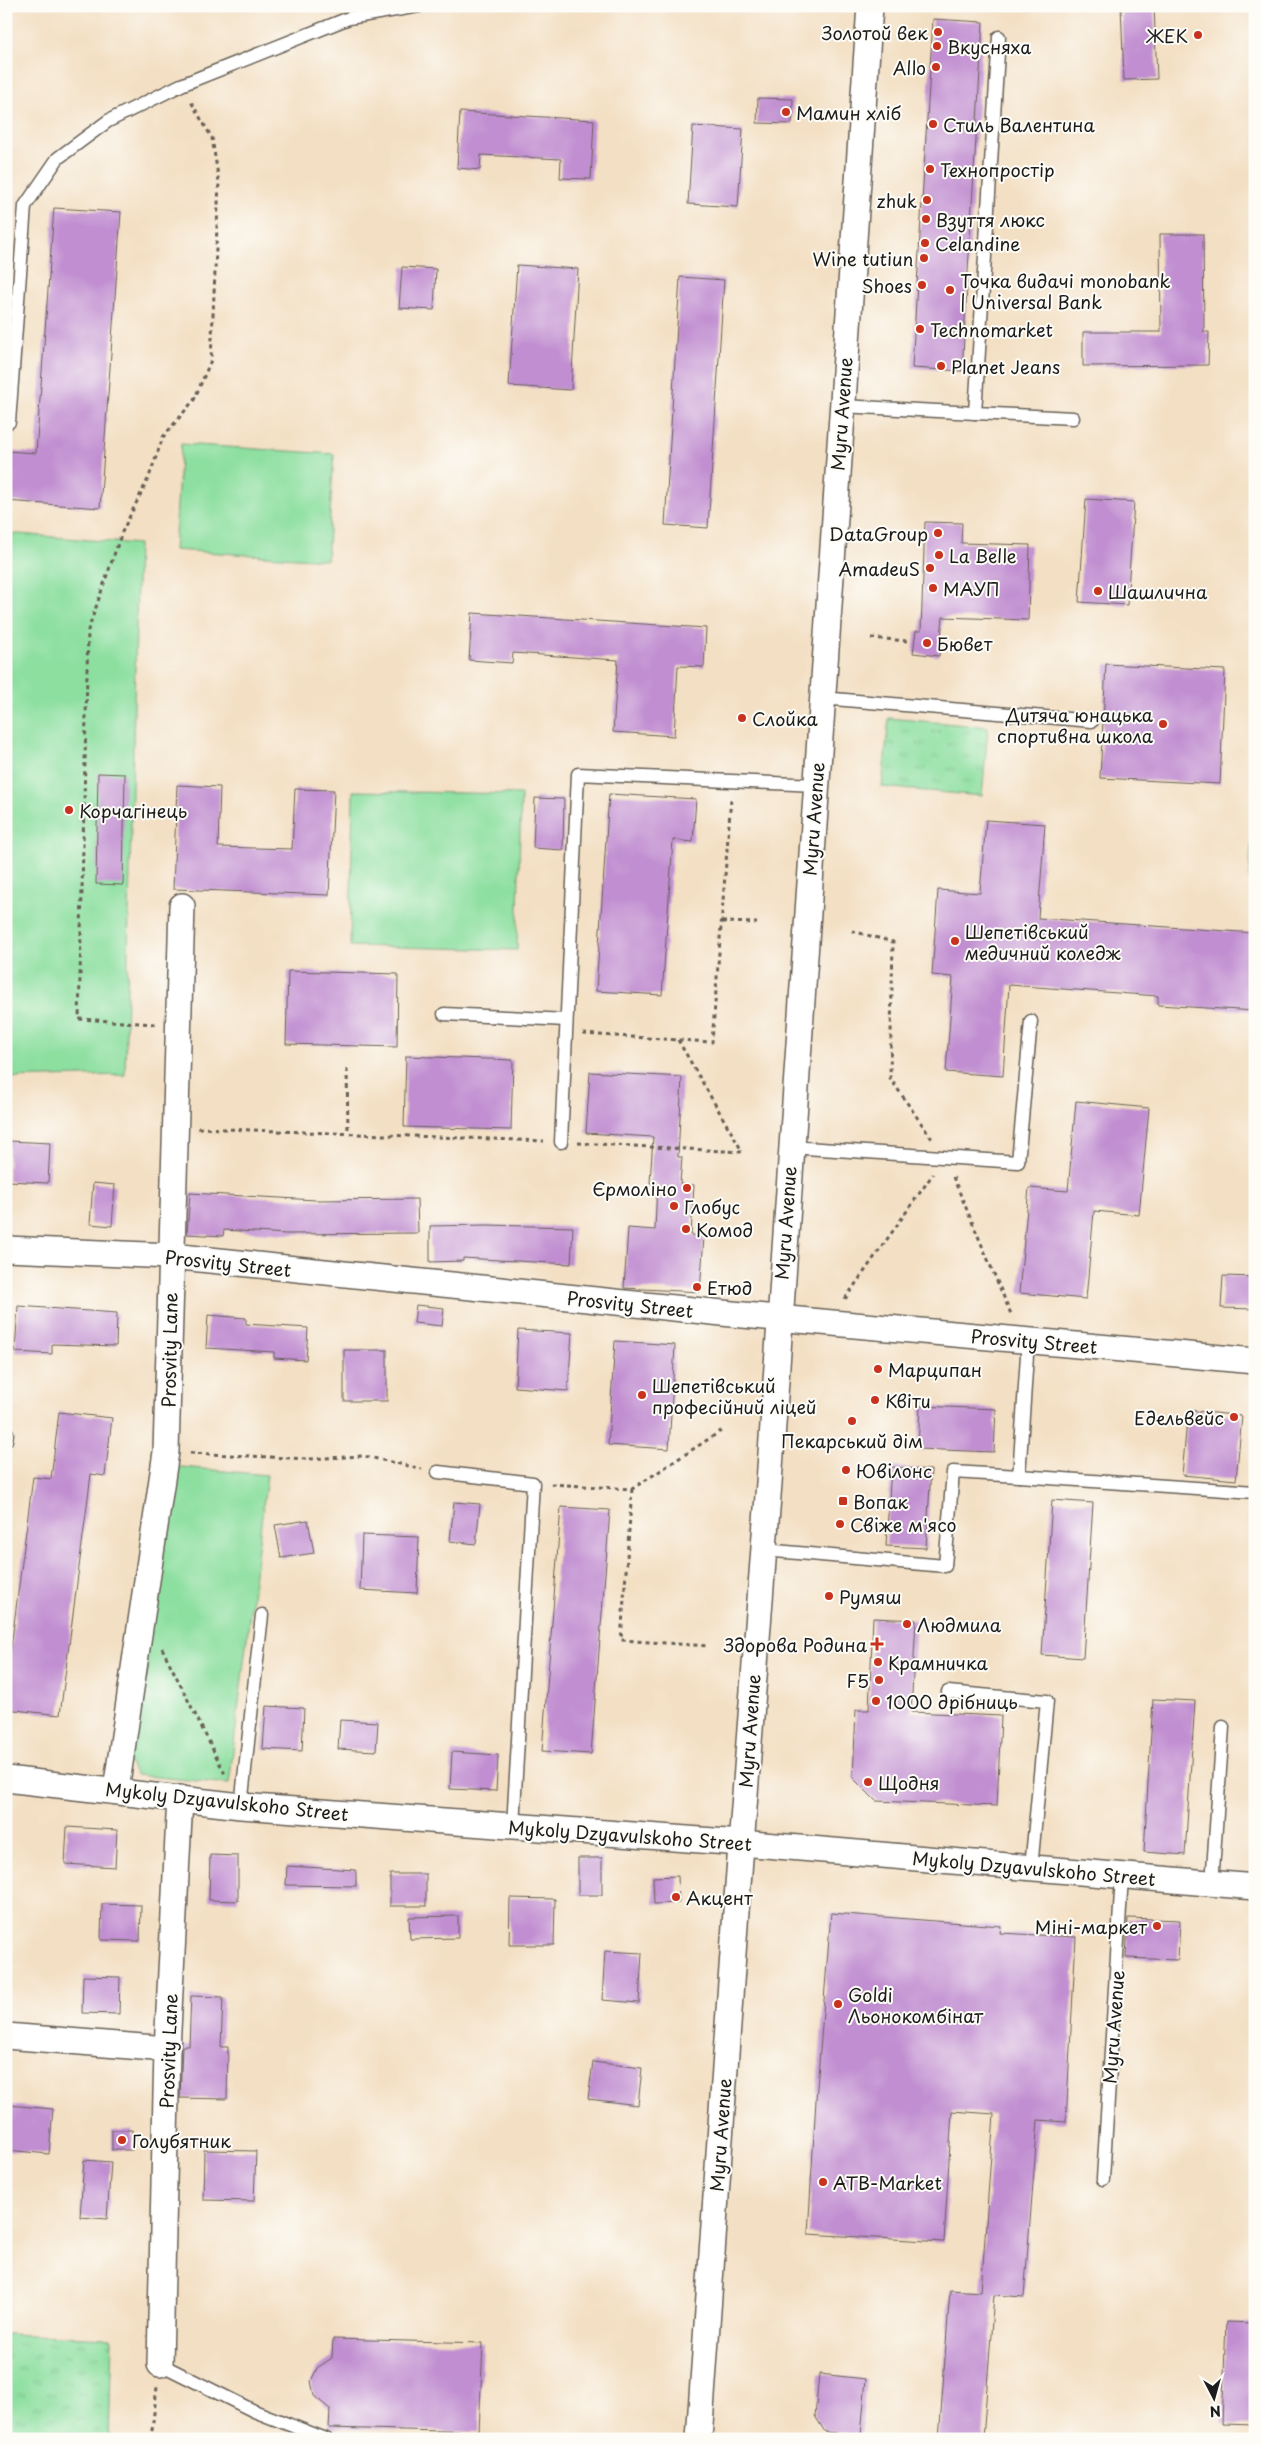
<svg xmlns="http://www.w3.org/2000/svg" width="1261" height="2445" font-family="'Playpen Sans',sans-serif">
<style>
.park{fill:url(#park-tufts);stroke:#547e5e}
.pitch{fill:#8ddfa0;stroke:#547e5e}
.building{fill:#c18fd1}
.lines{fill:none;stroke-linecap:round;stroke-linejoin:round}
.service-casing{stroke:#676056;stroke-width:15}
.minor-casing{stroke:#676056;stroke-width:28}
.path{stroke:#676056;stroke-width:3;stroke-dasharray:4 4;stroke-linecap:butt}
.service{stroke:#fff;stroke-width:12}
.minor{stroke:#fff;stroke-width:25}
.poi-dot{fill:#c8321e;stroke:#fdfcf7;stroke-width:2}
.labels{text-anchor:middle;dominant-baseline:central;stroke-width:4;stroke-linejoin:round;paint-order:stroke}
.poi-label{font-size:18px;fill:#1c1c1c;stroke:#fdfcf7;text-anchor:start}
.street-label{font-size:18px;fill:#1c1c1c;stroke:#fdfcf7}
</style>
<defs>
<pattern id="park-tufts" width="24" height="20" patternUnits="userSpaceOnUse" patternTransform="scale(1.25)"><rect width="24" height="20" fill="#8ddfa0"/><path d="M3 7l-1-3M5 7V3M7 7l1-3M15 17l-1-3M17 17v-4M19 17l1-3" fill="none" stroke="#79bf89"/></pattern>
</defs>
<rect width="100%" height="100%" fill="#fdfcf7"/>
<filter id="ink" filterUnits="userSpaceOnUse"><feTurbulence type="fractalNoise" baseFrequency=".02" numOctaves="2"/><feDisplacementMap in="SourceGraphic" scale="10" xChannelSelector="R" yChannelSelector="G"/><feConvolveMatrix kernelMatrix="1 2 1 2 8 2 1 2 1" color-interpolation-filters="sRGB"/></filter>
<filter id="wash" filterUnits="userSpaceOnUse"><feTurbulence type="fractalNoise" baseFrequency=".0096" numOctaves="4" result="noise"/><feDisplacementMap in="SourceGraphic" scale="20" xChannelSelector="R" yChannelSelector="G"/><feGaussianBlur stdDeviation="1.12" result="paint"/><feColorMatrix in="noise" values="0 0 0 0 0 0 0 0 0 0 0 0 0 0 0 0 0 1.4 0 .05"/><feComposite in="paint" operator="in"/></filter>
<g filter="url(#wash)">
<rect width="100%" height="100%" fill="#f3dfc3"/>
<g class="park">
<path d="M889,718L988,727L982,796L882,787Z"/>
<path d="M6,2334L112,2338L109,2439H6Z"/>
</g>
<g class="pitch">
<path d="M181,444L334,454L327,560L174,550Z"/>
<path d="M6,533L138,544L125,1075L6,1078Z"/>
<path d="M353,791L521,794L517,950L350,946Z"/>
<path d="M1254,810H1255V878H1249Z"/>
<path d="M170,1466L267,1475L229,1784L136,1775L127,1759Z"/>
</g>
<g id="blocks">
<g class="building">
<path d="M1121,6H1154L1157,79L1124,80Z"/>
<path d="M933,19L983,22L962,371L912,368Z"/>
<path d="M758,98L793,99L792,124L757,123Z"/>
<path d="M460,112L594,120L591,179L560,178L561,159L481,155L480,170L457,168Z"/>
<path d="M693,126L743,129L738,207L688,204Z"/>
<path d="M54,208L121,212L100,508L6,501V451L36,453Z"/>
<path d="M1160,234H1203L1204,332H1209L1208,365L1083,366V332H1161Z"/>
<path d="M517,265L578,269L571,390L509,386Z"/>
<path d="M402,267L436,269L434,310L399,308Z"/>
<path d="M680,277L724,280L708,528L665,525Z"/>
<path d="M1086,499L1134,502L1127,605L1079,602Z"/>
<path d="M925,522L962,523L961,543L1030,545L1028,620L943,617L939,656L913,653L916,631H921Z"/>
<path d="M472,613L706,628L704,667L678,666L674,736L613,732L618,660L513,653L512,663L469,660Z"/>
<path d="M1106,664L1225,670L1220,784L1100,778Z"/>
<path d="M98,773L125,774L123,885L96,884Z"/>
<path d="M177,785L220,787L218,847L292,849L295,789L334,790L329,895L173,889Z"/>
<path d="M609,794L696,799L693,842L673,840L662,995L596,991Z"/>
<path d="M535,798L564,799L563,850L533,848Z"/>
<path d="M986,820L1045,824L1038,918L1255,933V1011L1158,1005V996L1009,985L1003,1076L946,1072L953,977L932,975L938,890L980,893Z"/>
<path d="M288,971L398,974L397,1047L286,1044Z"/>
<path d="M406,1056L513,1060L511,1130L404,1127Z"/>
<path d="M590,1072L682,1077L678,1157H682L680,1184L694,1185L691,1235L704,1236L700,1292L624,1288L628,1228L655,1230L657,1183H650L653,1137L586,1133Z"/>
<path d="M1076,1101L1149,1108L1139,1215L1094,1211L1086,1299L1019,1293L1029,1188L1068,1191Z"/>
<path d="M9,1141L50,1143L48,1183L8,1181Z"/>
<path d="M93,1183L115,1185L112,1226L90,1224Z"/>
<path d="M190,1193L316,1200L417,1199L418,1233L286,1234L224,1230L223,1236L187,1234Z"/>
<path d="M486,1225L573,1227L571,1264L463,1258V1261L430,1262V1226Z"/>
<path d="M1223,1276L1255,1277V1309L1221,1308Z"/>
<path d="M416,1305L444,1308L442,1326L414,1323Z"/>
<path d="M18,1306L117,1313L116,1346L52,1344V1354L15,1352Z"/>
<path d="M208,1315L246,1318V1324L308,1328L306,1360L274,1358V1352L206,1348Z"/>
<path d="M518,1330L572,1333L568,1391L515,1387Z"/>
<path d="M615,1341L675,1345L669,1449L608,1445Z"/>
<rect x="344" y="1350" width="43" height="51"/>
<path d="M920,1406L996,1409L994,1452L918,1449Z"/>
<path d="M1188,1410L1242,1416L1236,1480L1182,1475Z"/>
<path d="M59,1412L112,1418L105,1476L91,1474L60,1715L6,1709V1686L33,1477L51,1479Z"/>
<path d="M891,1467L931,1470L926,1548L886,1546Z"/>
<path d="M1052,1500L1093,1503L1083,1658L1042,1655Z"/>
<path d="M454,1502L480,1504L476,1544L450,1541Z"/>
<path d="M561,1507L610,1510L591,1754L542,1751Z"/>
<path d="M308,1520L314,1553L281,1558L275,1525Z"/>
<path d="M362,1535L419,1537L417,1593L360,1590Z"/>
<path d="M873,1618L916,1620L911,1712L1001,1716L997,1806L876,1801L853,1778L856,1710H869Z"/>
<path d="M1153,1699L1195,1701L1185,1855L1144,1852Z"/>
<path d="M266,1706L304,1708L302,1751L263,1749Z"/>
<path d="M340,1720L378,1722L376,1751L338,1749Z"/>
<path d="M452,1752L498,1755L496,1791L450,1789Z"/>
<path d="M67,1827L117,1830L115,1867L65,1864Z"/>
<path d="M210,1855L238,1856V1901L209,1900Z"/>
<rect x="578" y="1858" width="24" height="37"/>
<path d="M287,1866L356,1870V1886L286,1885Z"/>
<rect x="390" y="1874" width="36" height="32"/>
<path d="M678,1876L679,1903L654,1904L653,1877Z"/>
<path d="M510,1898L555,1899L554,1945H509Z"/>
<path d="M102,1904L141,1905L140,1941L101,1940Z"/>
<path d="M831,1913L1001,1926L1000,1933L1076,1937L1066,2122L1038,2120L1024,2297L994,2295L983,2439H939L950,2290L981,2292L994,2114L952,2111L944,2242L808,2234L816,2100Z"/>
<path d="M458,1916V1938L410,1939L409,1917Z"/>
<path d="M1128,1918L1180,1920L1178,1960L1126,1958Z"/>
<path d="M605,1951L642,1953L639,2003L602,2000Z"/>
<path d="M83,1976L120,1977L119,2014L82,2013Z"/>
<path d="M191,1996L223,1997L221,2047H228L227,2099L180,2098L182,2046H189Z"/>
<path d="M593,2062L642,2068L638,2105L588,2099Z"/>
<path d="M8,2105L53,2109L49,2154L6,2150Z"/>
<rect x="112" y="2130" width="20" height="20"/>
<path d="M204,2150L256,2151L254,2201L203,2200Z"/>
<path d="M84,2160L111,2162L107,2219L80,2217Z"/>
<path d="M1226,2322L1255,2323V2425L1222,2424Z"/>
<path d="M333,2339L483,2343L479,2432L329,2428L330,2409L314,2396L311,2381L317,2368L332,2358Z"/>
<path d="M819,2374L866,2379L861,2435L825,2432L815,2416Z"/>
</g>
</g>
</g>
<g filter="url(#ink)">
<use href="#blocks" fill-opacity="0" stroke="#676056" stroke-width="1"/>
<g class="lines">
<defs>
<g id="service">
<path d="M841,406L1073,418"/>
<path d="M975,413L999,37"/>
<path d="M9,422L25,206L58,158L108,121L181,85L349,18L419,6"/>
<path d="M822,698L1092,721"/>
<path d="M444,1014L566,1020"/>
<path d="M561,1142L578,774L816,785"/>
<path d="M790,1147L1018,1162L1031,1021"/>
<path d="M6,1440L7,1433"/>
<path d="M438,1472L533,1483L513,1826"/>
<path d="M1019,1476L1255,1492"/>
<path d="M764,1550L945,1566L953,1472L1019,1476L1028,1340"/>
<path d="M948,1692L1047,1701L1031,1868"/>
<path d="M241,1806L262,1615"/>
<path d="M1212,1884L1223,1727"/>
<path d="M1103,2179L1122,1876"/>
<path d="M160,2364L254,2411L326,2439"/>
</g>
<g id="minor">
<path d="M6,1249L171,1256L732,1314L1255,1361"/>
<path d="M6,1779L241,1806L741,1843L1255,1887"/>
<path d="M116,1790L166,1452L182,906"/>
<path d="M6,2036L167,2049"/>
<path d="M160,2364L167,2049L180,1798"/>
<path d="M699,2439L736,1911L769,1483L870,6"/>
</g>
</defs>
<use href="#service" class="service-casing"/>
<use href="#minor" class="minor-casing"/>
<g class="path">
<path d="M871,638L908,641"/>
<path d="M722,922L757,923"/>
<path d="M852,931L893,942L890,1078L932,1139"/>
<path d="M155,1024L79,1019L88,630L122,532L149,477L163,437L194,400L211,360L219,182L212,138L190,100"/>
<path d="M583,1034L712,1042L731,798"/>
<path d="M678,1040L742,1151"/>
<path d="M347,1069L348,1132"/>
<path d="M198,1128L544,1141"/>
<path d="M578,1143L742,1152"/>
<path d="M953,1177L1011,1314"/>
<path d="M845,1299L933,1174"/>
<path d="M190,1453L308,1459L364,1456L422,1469"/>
<path d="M551,1484L632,1489L724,1429"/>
<path d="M632,1489L621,1640L708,1646"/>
<path d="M162,1648L225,1774"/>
<path d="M151,2439L157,2387"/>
</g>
<use href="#service" class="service"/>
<use href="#minor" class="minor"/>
</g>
</g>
<g class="poi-dot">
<circle cx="938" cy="32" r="5"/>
<circle cx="1198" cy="35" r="5"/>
<circle cx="937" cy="46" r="5"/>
<circle cx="936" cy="67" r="5"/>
<circle cx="786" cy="112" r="5"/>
<circle cx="933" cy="124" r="5"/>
<circle cx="930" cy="169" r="5"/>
<circle cx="927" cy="200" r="5"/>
<circle cx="926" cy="219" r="5"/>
<circle cx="925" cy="243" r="5"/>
<circle cx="924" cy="258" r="5"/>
<circle cx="922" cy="285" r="5"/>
<circle cx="950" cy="290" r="5"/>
<circle cx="920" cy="329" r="5"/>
<circle cx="941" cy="366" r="5"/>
<circle cx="938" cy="533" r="5"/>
<circle cx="939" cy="555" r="5"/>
<circle cx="930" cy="568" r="5"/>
<circle cx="933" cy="588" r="5"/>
<circle cx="1098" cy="591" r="5"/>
<circle cx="927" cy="643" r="5"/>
<circle cx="742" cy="718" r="5"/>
<circle cx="1163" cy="724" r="5"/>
<circle cx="69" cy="810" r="5"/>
<circle cx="955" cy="941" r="5"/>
<circle cx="687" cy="1188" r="5"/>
<circle cx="674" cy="1206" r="5"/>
<circle cx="686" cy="1229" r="5"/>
<circle cx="697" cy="1287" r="5"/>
<circle cx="878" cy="1369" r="5"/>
<circle cx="642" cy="1395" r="5"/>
<circle cx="875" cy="1400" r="5"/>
<circle cx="1234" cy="1417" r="5"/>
<circle cx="852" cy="1421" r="5"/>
<circle cx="846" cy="1470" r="5"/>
<rect x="838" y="1496" width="10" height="10" rx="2.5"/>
<circle cx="840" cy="1524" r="5"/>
<circle cx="829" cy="1596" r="5"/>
<circle cx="907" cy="1624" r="5"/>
<path d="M874.5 1636.5h5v5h5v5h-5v5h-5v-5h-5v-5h5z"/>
<circle cx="878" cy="1662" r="5"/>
<circle cx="879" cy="1680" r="5"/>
<circle cx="876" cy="1701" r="5"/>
<circle cx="868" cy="1782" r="5"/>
<circle cx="676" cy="1897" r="5"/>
<circle cx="1157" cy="1926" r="5"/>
<circle cx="838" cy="2004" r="5"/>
<circle cx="122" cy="2140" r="5"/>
<circle cx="823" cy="2182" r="5"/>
</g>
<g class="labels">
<g class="poi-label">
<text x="928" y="32" text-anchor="end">Золотой век</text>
<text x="1188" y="35" text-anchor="end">ЖЕК</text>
<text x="947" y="46">Вкусняха</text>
<text x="926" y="67" text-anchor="end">Allo</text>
<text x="796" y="112">Мамин хліб</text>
<text x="943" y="124">Стиль Валентина</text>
<text x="940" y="169">Технопростір</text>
<text x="917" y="200" text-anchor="end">zhuk</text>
<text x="936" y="219">Взуття люкс</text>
<text x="935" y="243">Celandine</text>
<text x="914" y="258" text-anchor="end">Wine tutiun</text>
<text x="960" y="280">Точка видачі monobank<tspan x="960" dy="21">| Universal Bank</tspan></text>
<text x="912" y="285" text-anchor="end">Shoes</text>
<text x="930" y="329">Technomarket</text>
<text x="951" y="366">Planet Jeans</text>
<text x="928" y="533" text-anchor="end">DataGroup</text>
<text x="949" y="555">La Belle</text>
<text x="920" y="568" text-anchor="end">AmadeuS</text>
<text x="943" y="588">МАУП</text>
<text x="1108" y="591">Шашлична</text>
<text x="937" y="643">Бювет</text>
<text x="1153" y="714" text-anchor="end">Дитяча юнацька<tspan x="1153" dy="21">спортивна школа</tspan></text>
<text x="752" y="718">Слойка</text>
<text x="79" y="810">Корчагінець</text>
<text x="965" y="931">Шепетівський<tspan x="965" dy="21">медичний коледж</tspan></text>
<text x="677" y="1188" text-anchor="end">Єрмоліно</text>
<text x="684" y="1206">Глобус</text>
<text x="696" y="1229">Комод</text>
<text x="707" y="1287">Етюд</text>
<text x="888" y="1369">Марципан</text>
<text x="652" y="1385">Шепетівський<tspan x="652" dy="21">професійний ліцей</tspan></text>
<text x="885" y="1400">Квіти</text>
<text x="1224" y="1417" text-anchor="end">Едельвейс</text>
<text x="852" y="1440" text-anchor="middle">Пекарський дім</text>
<text x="856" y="1470">Ювілонс</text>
<text x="853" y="1501">Вопак</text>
<text x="850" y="1524">Свіже м'ясо</text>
<text x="839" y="1596">Румяш</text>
<text x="917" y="1624">Людмила</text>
<text x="867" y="1644" text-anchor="end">Здорова Родина</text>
<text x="888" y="1662">Крамничка</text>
<text x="869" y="1680" text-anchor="end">F5</text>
<text x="886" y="1701">1000 дрібниць</text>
<text x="878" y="1782">Щодня</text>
<text x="686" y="1897">Акцент</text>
<text x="1147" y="1926" text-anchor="end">Міні-маркет</text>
<text x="848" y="1994">Goldi<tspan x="848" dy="21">Льонокомбінат</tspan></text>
<text x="132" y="2140">Голубятник</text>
<text x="833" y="2182">ATB-Market</text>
</g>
<g class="street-label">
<text transform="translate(841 414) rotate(-86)">Myru Avenue</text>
<text transform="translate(813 819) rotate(-86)">Myru Avenue</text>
<text transform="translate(785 1223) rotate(-86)">Myru Avenue</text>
<text transform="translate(228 1263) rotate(6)">Prosvity Street</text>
<text transform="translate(630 1304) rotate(6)">Prosvity Street</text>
<text transform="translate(1034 1341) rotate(5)">Prosvity Street</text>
<text transform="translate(169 1350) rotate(-89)">Prosvity Lane</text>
<text transform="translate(749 1731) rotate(-86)">Myru Avenue</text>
<text transform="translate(227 1801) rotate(6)">Mykoly Dzyavulskoho Street</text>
<text transform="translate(630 1835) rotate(4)">Mykoly Dzyavulskoho Street</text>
<text transform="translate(1034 1868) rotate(5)">Mykoly Dzyavulskoho Street</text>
<text transform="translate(1113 2027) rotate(-86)">Myru Avenue</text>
<text transform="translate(168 2051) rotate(-88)">Prosvity Lane</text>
<text transform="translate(720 2135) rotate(-86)">Myru Avenue</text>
</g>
</g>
<rect width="1261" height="2445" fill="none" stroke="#fdfcf7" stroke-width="25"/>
<g transform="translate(1214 2398) rotate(174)" stroke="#fdfcf7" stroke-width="4" paint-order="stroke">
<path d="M0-4L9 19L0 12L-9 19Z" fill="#1c1c1c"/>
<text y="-8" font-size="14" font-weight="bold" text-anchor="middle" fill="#1c1c1c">N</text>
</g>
</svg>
